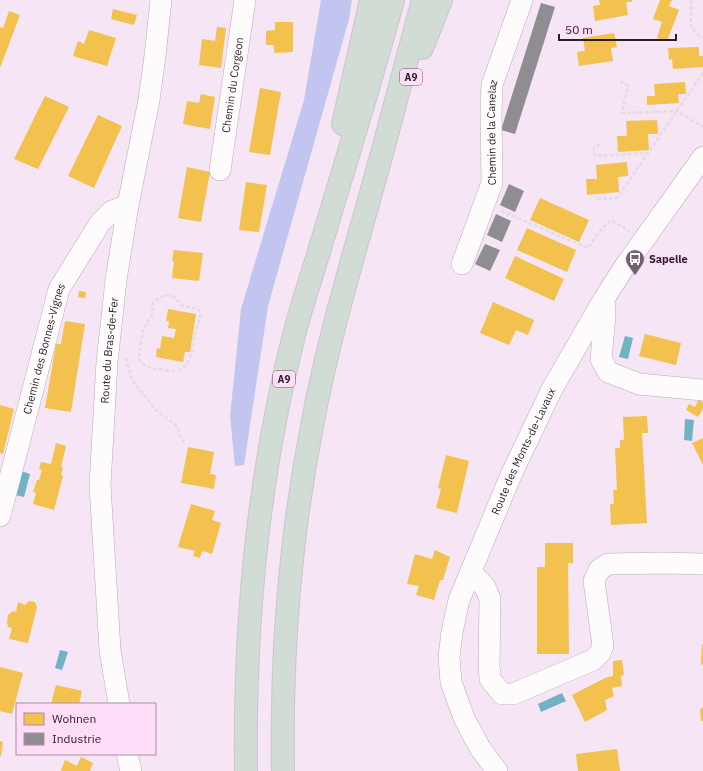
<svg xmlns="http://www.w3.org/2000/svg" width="703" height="771" font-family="'IBM Plex Sans',sans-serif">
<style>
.forest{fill:#c2c5ef}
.water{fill:#70b3c4}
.homes{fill:#f2c14e}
.industry{fill:#8d8d92}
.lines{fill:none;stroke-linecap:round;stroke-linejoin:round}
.minor-casing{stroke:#b8abb6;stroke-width:22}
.highway-casing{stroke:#cdc4cc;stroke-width:24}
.path{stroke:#e2dde2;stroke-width:2.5;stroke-dasharray:4 2;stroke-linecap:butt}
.minor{stroke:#fefbfd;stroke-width:21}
.highway{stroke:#d1dcd5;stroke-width:22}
.labels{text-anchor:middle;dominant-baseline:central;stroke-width:4;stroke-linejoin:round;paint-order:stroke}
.shield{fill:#feddf9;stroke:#6a5767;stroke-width:1}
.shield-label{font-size:10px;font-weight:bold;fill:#2a1e29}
.street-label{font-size:11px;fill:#2a1e29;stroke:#feddf9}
.poi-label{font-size:11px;font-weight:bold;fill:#2a1e29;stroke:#feddf9;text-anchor:start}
</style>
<rect width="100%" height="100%" fill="#f6e5f4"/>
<path class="forest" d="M321,0H352L349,19L268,306L244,465L235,466L230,416L241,309L304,100Z"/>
<g class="water">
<path d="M625,336L633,338L628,359L619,357Z"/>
<path d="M685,419L694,420L692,441L684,440Z"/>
<path d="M21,471L30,474L24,497L15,495Z"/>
<path d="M60,650L68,652L62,670L55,668Z"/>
<path d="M562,693L566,701L541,712L538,704Z"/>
</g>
<g class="homes">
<path d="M599,0H632V2H626L628,15L595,21L593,6L600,5Z"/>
<path d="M660,0H672L669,6L679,10L667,41L657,38L662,22L653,19Z"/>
<path d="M113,9L137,15L134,25L111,19Z"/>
<path d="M9,11L20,15L0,68V27L3,28Z"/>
<path d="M275,22H293V52L274,53V45H266V31L275,30Z"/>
<path d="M217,27L226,28L221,68L199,65L202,39L215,41Z"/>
<path d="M89,30L116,38L107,66L73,56L78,41L84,44Z"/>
<path d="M614,33L617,47L611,48L613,61L579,66L577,52L585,51L583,38Z"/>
<path d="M699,47V56H703V67L673,69L672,59L669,60L668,48Z"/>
<path d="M685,82L686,94H678L679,103L647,105V96H655L654,84Z"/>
<path d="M260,88L281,92L270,155L249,152Z"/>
<path d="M201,94L215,97L210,129L183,124L187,101L199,103Z"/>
<path d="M45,96L69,107L38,169L14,159Z"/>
<path d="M98,115L122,126L94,188L68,176Z"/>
<path d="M657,120L658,134H648L649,150L618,152L617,136H627L626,121Z"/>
<path d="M627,162L628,176L618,177L619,192L587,195L586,179H597L596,165Z"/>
<path d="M187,167L210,172L201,222L178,218Z"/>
<path d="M246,182L267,185L259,232L239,230Z"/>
<path d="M540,198L589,220L579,242L530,220Z"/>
<path d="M527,228L576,250L567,272L517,250Z"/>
<path d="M174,250L203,253L199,281L172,278L174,261H172Z"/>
<path d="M515,256L564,279L554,301L505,278Z"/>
<path d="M79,291L86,292L85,298L78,297Z"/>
<path d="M493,302L534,320L528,335L516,330L509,345L480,333Z"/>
<path d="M168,309L196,314L190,352H185L183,362L156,357L157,348L160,349L162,336L174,338L176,329L168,328L169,321H166Z"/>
<path d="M65,321L85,324L71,412L45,408L56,344H61Z"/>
<path d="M645,334L681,343L676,365L639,356Z"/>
<path d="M699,399L703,402V409L698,417L686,410L689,404L695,407Z"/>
<path d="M0,405L14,409L3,454L0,453Z"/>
<path d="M647,416L648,433H642L647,523L611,525L610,504H614L613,490H617L615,448H620V440H624L623,417Z"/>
<path d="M703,438V465L692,443Z"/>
<path d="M56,443L66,446L61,467H63L61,475L63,476L54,510L33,504L36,493L33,492L37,480H39L42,470L39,469L41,462L51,464Z"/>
<path d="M188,447L214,452L210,474L216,475L214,489L181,483Z"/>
<path d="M446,455L469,461L457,513L436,508L441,489L438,488Z"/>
<path d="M191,504L215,511L212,520L221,523L212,554L202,551L200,558L193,556L195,551L178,547Z"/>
<path d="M545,543H573V563H568L569,654H537V567H545Z"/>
<path d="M435,550L450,557L443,580H440L434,600L416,595L419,586L407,584L415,554L432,559Z"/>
<path d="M29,601L35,602L37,607L28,643L9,639L12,628L8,627L7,622L8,615L13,611L16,612L18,602L25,605Z"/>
<path d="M702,644L703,645V665L701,664Z"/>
<path d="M622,660L624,675L621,676L622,686L612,688L614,696L605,700L607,710L585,722L572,695L605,678L613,676V661Z"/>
<path d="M0,667L23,673L12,714L0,711Z"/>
<path d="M56,685L82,691L79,704H51Z"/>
<path d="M703,707V721H701L700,710Z"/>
<path d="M0,741L3,742L1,756H0Z"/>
<path d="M617,749L620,771H578L576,754Z"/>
<path d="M81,757L93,763L90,771H61L65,760L77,766Z"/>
</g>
<g class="industry">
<path d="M541,3L555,7L515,134L501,130Z"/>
<path d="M509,184L524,191L515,212L500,205Z"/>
<path d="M496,214L511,221L502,242L487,235Z"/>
<path d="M485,244L500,250L490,271L475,264Z"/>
</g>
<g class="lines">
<defs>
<g id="minor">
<path id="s1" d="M220,170L245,0"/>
<path id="s2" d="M462,264L492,183L491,113L492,85L522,0"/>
<path d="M604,302L605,315L601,359L608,372L639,384L703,390"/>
<path id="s3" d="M0,516L59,289L100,223L112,211L128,205"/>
<path d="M471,572L485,587L490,599L489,665L490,679L502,694H513L593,660L600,653L603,646L594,581L599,570L608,564L663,563L703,564"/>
<path id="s4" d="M119,704L110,650L100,485L107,362L116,280L128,205L149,100L155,56L161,0"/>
<path d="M127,754L131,771"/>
<path id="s5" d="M497,771L480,748L464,718L451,682L449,657L452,632L459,600L511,475L552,389L604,299L623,269L703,157"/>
</g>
<g id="highway">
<path d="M422,48L441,0"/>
<path d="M343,124L371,0"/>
<path d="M246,771C244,624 258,474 295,331C302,305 310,280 318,255C343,170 370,86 393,0"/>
<path d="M283,771C281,654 290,536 313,421C330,330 358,242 382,153C396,102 409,51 423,0"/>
</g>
</defs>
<use href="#minor" class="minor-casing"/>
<use href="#highway" class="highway-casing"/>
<g class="path">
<path d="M691,0V28L703,38"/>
<path d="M620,81L628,86L622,113L677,111L703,127"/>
<path d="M600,144L594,148L595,156L647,153"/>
<path d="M597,199L617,198L703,73"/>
<path d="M501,211L588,248L599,232L611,220L630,231"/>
<path d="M166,295L174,297L183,306L198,309L201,313C199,320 197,327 195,334C191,354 191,375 164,370C152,368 147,369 139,360L141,341L144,328L152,315L153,303L159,298Z"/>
<path d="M126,358L132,380L157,411L177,426L180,436L184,442"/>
</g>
<use href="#minor" class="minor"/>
<use href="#highway" class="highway"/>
</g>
<defs>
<symbol id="bus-pin" viewBox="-11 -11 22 30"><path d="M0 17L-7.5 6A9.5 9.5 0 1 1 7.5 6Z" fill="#716470" stroke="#feddf9"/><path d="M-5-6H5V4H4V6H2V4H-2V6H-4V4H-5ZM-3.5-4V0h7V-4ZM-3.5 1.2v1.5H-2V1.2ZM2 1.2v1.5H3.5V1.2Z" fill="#fff"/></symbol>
</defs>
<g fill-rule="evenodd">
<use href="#bus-pin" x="624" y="248" width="22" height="30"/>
</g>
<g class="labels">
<g class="shield">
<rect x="400" y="69" width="22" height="16" rx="3"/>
<rect x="273" y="371" width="22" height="16" rx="3"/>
</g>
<g class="shield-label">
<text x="411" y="77">A9</text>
<text x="284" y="379">A9</text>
</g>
<g class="street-label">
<text stroke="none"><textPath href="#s1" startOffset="86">Chemin du Corgeon</textPath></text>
<text stroke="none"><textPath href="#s2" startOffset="137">Chemin de la Canelaz</textPath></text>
<text stroke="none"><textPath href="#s3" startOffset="173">Chemin des Bonnes-Vignes</textPath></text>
<text stroke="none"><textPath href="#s4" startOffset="355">Route du Bras-de-Fer</textPath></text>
<text stroke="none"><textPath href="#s5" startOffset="346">Route des Monts-de-Lavaux</textPath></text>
</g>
<g class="poi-label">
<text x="649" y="259">Sapelle</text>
</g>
</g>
<rect x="16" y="703" width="140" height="52" fill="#feddf9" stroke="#a991a6"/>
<rect x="24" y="713" width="20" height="12" fill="#f2c14e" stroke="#a991a6"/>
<text x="52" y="723" font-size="12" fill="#2a1e29">Wohnen</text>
<rect x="24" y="733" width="20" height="12" fill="#8d8d92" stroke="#a991a6"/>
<text x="52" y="743" font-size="12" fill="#2a1e29">Industrie</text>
<path d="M559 34v6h117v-6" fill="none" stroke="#2a1e29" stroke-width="2"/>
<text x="565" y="34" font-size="12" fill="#2a1e29" stroke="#feddf9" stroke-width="3" paint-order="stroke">50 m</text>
</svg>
